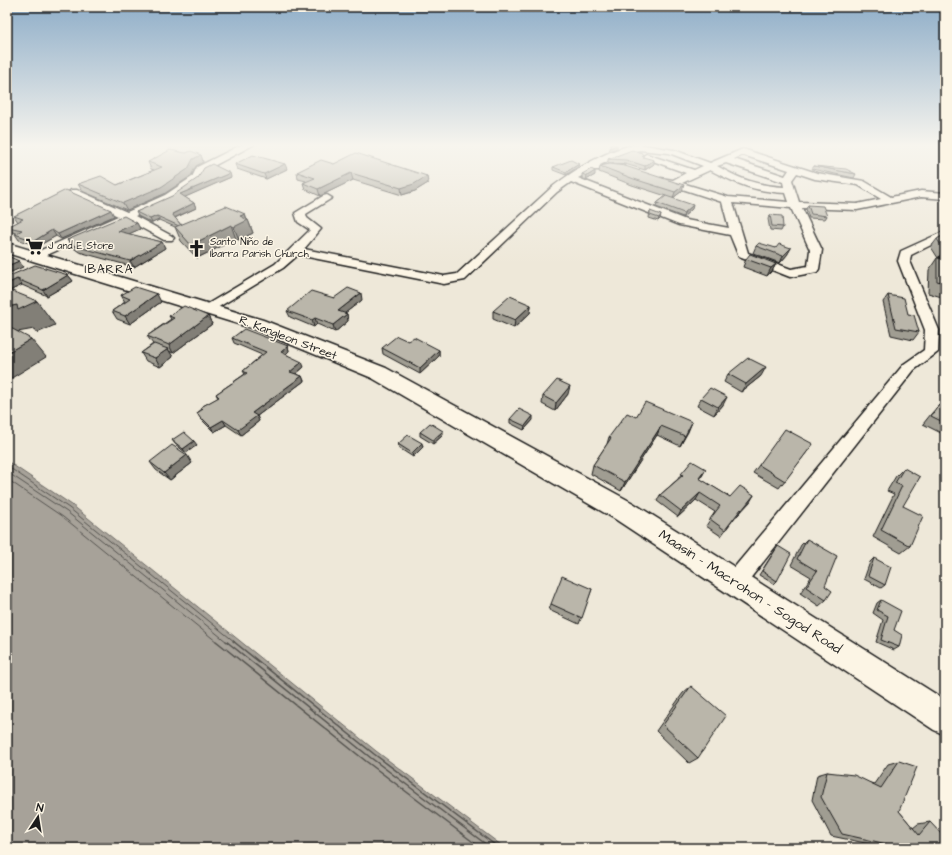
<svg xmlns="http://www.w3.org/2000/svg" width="952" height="855" font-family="'Architects Daughter',sans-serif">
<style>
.built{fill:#ded9cb}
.water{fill:#a7a299;stroke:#6f6c67}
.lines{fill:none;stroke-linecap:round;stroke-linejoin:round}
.shore-far1{stroke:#54524e;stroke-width:1}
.shore{stroke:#54524e;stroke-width:1.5}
.street-casing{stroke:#1c1c1c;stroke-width:3}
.primary-casing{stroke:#1c1c1c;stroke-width:3}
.street{fill:#fcf5e5;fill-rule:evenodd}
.primary{fill:#fcf5e5;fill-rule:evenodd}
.wall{fill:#a09d92;stroke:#1c1c1c}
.shaded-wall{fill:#827f77;stroke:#1c1c1c}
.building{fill:#bab6aa;stroke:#1c1c1c}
.labels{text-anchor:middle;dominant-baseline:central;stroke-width:3;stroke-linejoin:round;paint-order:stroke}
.far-poi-label{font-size:10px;fill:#1c1c1c;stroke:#fcf5e5;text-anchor:start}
.far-quarter-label{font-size:12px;letter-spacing:1px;fill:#1c1c1c;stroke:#fcf5e5}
.street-label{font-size:12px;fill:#1c1c1c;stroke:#fcf5e5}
.near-street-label{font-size:14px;fill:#1c1c1c;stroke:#fcf5e5}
</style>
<rect width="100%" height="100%" fill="#eee8d9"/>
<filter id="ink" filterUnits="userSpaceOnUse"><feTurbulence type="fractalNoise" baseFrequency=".025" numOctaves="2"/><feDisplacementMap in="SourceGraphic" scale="8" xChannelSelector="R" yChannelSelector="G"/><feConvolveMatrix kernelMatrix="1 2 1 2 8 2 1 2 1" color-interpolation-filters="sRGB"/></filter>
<g filter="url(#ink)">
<path class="built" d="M157,144H244L204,164Z"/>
<path class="water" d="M7,461L72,505L376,751L505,848H7Z"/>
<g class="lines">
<g class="shore-far1">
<path d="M7,466L69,508L235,642"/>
<path d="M7,472L67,512L227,642"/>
<path d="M7,479L63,517L217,642"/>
</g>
<g class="shore">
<path d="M216,641L367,762L481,848"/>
<path d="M226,641L371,758L491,848"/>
<path d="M233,641L374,754L499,848"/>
</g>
<defs>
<g id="street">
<path d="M243,144H255L204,171L199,181L173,199L135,216L172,236L174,238L172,240H164L127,220L40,258H32L30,256L32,254L118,216L71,194L69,192L71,190H77L127,212L165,195L192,177L197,167Z"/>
<path d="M639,144L674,150L710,163L743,149L817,173L864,181L891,197L921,191L945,193V199L921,197L857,210L802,208L822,250L819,269L817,272L790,277L739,257L730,235L679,225L571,182L557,192L465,280L444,284L298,255L283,268L212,311H202L201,308L275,264L310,230L298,222L295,213L323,196L327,195L332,198L306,214L307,218L321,229L304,249L444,276L457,274L551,188C574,170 609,148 639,144ZM640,150L669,153L703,166L694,170L646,154L642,157L686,173L673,180L661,178V182L722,202L729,228L686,220L578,178L593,170H625V166L622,165H600L624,153ZM743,155L789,170L785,176L734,159ZM726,163L783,182L784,187C756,185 742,180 717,166ZM710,170C739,185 753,191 786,193L789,202L728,197L682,183ZM797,173L815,179L858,185L881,199L857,204L799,202L792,180ZM733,203L791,208L810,250L808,266L791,269L748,253Z"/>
<path d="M945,231V238L911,255L910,261L939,330L938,352L914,370L742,589L735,591L728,589L725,582L728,575L904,364L924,350L925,330L898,261L901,251Z"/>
</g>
<path id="primary" d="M7,243L263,320L386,368L633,503L945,700V735L934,730L615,519L372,378L251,328L7,253Z"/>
</defs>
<use href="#street" class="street-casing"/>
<use href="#primary" class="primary-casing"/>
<use href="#street" class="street"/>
<use href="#primary" class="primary"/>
</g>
<g class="wall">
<path d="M201,155L203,162L196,166L191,176L164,194L127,210L82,191L78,184L117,185L154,170L151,169L148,162Z"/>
<path d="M643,157L654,164L645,170L625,164L608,163V159Z"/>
<path d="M235,164L287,169L266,179L237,169Z"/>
<path d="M334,164L427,176L428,183L415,191L402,195L353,180L320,196L305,189L303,183L306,181L298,179L297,172Z"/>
<path d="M600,166L682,191L673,198L692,209L683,217L656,207L657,203L666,196L632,185L599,172Z"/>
<path d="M814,166L856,174L854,178L812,169Z"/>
<path d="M553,167H578L566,175L553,170Z"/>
<path d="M582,174L595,175L586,180L582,178Z"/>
<path d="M231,177L184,197L194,203L196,208L175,218L181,225L247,219L248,220L253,233L239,240L236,239L197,258L181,241L175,227L159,220L152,223L138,216L136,212Z"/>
<path d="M808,205L827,216L825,219L809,218L806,209Z"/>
<path d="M650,211L660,219L658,221L649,218Z"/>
<path d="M770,215L783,227L781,231L770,230L768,219Z"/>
<path d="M14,216H114L61,239L56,236L38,246L19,240L15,234L16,233L12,232L8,227L18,222Z"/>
<path d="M137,223L140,229L128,234L162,242L165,248L134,267L79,252L71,246L67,240Z"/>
<path d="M944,235L945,255L938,258L931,247L937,239Z"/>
<path d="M756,246L776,248H791L787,255L780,263L753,253Z"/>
<path d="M937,258L945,259V298L928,293L929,270Z"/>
<path d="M746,259L776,264L772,271L767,276L743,267Z"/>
<path d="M68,275L73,281L47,296L22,285L7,292V277Z"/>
<path d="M121,295L161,302L130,324L117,319L112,311L125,302Z"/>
<path d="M888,295L908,314L919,332L913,340L891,335L883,302Z"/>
<path d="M334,298L362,300L345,313L347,314L348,321L335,332L317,324L314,327L290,317L287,311Z"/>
<path d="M531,305L530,313L514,328L493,319V311Z"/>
<path d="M169,316H208L212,324L173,353L169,351L173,357L160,367L146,361L141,353L153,344L147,336L171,319Z"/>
<path d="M232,338L288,346L289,351L286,354L304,367L296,374L302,376L304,381L257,416L259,421L241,435L226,425L214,432L200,418L197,413L202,409L201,407L218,398L216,394L245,374L243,371L262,355L234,343Z"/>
<path d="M408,341L439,350V356L420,374L383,354L382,348Z"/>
<path d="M728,374L761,376L741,392L724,382Z"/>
<path d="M568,394L555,411L542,404L543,396Z"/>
<path d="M701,398L723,405L714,415L697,406Z"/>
<path d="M939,405L945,408V435L923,424L931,414Z"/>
<path d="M636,417L692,422L680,446L657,435L621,491L591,474L593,465L607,444L609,437Z"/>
<path d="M510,419L533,420L524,430L510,423Z"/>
<path d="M420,432L443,435L433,444L420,436Z"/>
<path d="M172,440L197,445L186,453L175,444Z"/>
<path d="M398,444L423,447L413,457L399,448Z"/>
<path d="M813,444L779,488L753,473L759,465Z"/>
<path d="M150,462L192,463L170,480L156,470Z"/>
<path d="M904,468L903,506L910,546L901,553L873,537L894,494L887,491L896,476Z"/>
<path d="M706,469L700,479L730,497L754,495L737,516H736L721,536L706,526L715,512L696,500L678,517L657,501L660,495L678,479L681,474Z"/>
<path d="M807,539L825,586L826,600L819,606L800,593L811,577L791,565L801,545Z"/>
<path d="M778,546L777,581L774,584L759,575L775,550Z"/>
<path d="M874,558L885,585L881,588L864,579L870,562Z"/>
<path d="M592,589L579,624L549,610L551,604Z"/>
<path d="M881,600L894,630L899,647L894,650L876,642L883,620L873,613L877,603Z"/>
<path d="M945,620V649L939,645L942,628Z"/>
<path d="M691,686L698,758L689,763L656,731L683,693Z"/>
<path d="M899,761V811L913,828L918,824L930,822L945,848H879L875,845L831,836L812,800L817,775L827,772L874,784L888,764Z"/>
</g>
<g class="shaded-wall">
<path d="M617,145V148L609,151L610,148Z"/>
<path d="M201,155L203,162L196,166L191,176L164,194L127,210L123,203L193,159Z"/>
<path d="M654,160V164L645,170V166Z"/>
<path d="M285,164L287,169L266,179L264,174Z"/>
<path d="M579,164L578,167L566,175V172Z"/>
<path d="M595,171V175L586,180L587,176Z"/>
<path d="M230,173L231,177L181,199L180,194Z"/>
<path d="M351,173L353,180L320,196L318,189Z"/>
<path d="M427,176L428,183L415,191L402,195L401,188Z"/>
<path d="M684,185L682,191L673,198L675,192Z"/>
<path d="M194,203L196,208L174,218L172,214Z"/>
<path d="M693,205L692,209L683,217L684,213Z"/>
<path d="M111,210L114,216L61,239L58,234Z"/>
<path d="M245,214L247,220H248L253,233L239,240L234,227L240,216Z"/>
<path d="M661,215L660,219L658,221L659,218Z"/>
<path d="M157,216L159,220L152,223L150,219Z"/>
<path d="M137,223L140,229L122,237L118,231Z"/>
<path d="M231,225L236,239L197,258L191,245Z"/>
<path d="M52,230L56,236L38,246L34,241Z"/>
<path d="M162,242L165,248L134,267L130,261Z"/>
<path d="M791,248L787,255L780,263L783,256Z"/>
<path d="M944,250H945V255L938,258Z"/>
<path d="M19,261L23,267L7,274V266Z"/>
<path d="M776,264L772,271L767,276L771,268Z"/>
<path d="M68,275L73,281L47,296L43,290Z"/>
<path d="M17,279L22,285L7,292V284Z"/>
<path d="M361,293L362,300L340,317L338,311Z"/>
<path d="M157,294L161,302L130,324L125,316Z"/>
<path d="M37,301L55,325L37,333L34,329L7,334V307Z"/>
<path d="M531,305L530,313L514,328L515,320Z"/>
<path d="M347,314L348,321L335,332L333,325Z"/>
<path d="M208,316L212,324L173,353L169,345Z"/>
<path d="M315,318L317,324L314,327L312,320Z"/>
<path d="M31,339L46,357L10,379L7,376V353Z"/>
<path d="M288,346L289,351L283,357L281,352Z"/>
<path d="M168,349L173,357L160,367L155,358Z"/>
<path d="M439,350V356L420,374V368Z"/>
<path d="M302,362L304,367L292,377L290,372Z"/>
<path d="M766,367L761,376L741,392L746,384Z"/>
<path d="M302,376L304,381L257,416L259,421L241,435L238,430L252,413Z"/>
<path d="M570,386L568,394L555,411L556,403Z"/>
<path d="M727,397L723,405L714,415L718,407Z"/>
<path d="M533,416V420L524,430L525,426Z"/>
<path d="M223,420L226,425L214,432L211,427Z"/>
<path d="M692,422L688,432L680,446Z"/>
<path d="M661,426L657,435L621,491L625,482Z"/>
<path d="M443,431V435L433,444V440Z"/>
<path d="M194,441L197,445L186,453L183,449Z"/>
<path d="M422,443L423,447L413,457L412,453Z"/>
<path d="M187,455L192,463L170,480L164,473Z"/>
<path d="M706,469L702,476L696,485L699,478Z"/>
<path d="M700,493L696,500L678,517L681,511Z"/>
<path d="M754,495L750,502L737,516L742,510Z"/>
</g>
<g class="building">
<path d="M611,144H617V145L610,148Z"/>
<path d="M170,150L186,153L191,151L201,155L193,159L188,169L161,187L123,203L78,184L101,176L117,185L162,167L148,162Z"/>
<path d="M632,150L642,153L643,157L654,160L645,166L626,160L608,159Z"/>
<path d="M356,153L427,176L414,184L401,188L351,173L318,189L303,183L315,178L297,172L321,160L334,164Z"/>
<path d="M253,155L285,164L264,174L235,164Z"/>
<path d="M571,160L579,164L566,172L553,167Z"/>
<path d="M212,164L230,173L180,194L194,203L172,214L181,225L179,226L157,216L150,219L136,212L172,196L198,178L204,168Z"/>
<path d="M610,164L625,166L684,185L675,192L634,179L600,166Z"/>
<path d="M814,166L846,169L856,174Z"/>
<path d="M591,169L595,171L587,176L582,174Z"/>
<path d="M66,190L111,210L58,234L52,230L34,241L15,234L22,230L8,227L23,219L14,216Z"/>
<path d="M666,196L693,205L684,213L657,203Z"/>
<path d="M808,205L823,206L827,216L811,214Z"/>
<path d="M226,206L245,214L240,216L248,220L234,227L231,225L191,245L175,227Z"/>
<path d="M650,211L661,215L659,218L650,215Z"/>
<path d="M770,215L782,216L783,227L772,226Z"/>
<path d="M124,216L137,223L118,231L162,242L130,261L75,246L67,240Z"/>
<path d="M944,235L945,236V250H944L937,239Z"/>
<path d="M759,243L776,248L779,244L791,248L783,256L756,246Z"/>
<path d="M750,254L776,264L771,268L746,259Z"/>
<path d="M10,257L19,261L7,266V258Z"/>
<path d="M937,258L945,259V283L937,281Z"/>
<path d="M35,265L68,275L43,290L17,279L7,284V277Z"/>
<path d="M135,287L157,294L125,316L112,311L130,299L121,295Z"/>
<path d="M348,288L361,293L338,311L347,314L333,325L315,318L312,320L287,311L311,291L334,298Z"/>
<path d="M12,291L37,301L18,310L17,305L7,307V293Z"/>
<path d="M888,295L904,298L908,314L914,315L919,332L896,328Z"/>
<path d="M510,296L531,305L515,320L493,311Z"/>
<path d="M184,306L208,316L169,345L147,336L174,318L169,316Z"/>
<path d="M7,326L31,339L7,353Z"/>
<path d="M244,329L288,346L281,352L302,362L290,372L302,376L252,413L257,416L238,430L223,420L211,427L197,413L203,409L201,407L219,397L216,394L247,373L243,371L266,352L232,338Z"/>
<path d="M397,336L408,341L414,337L439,350L420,368L382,348Z"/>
<path d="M154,344L168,349L155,358L141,353Z"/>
<path d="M748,358L766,367L746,384L728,374Z"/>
<path d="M557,380L570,386L556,403L543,396Z"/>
<path d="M710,388L727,397L718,407L701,398Z"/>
<path d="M645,402L692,422L685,436L661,426L625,482L593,465L611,438L609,437L627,413L636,417Z"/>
<path d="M939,405L945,408V423L931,416Z"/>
<path d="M519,409L533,416L525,426L510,419Z"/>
<path d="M430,423L443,431L433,440L420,432Z"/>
<path d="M785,429L813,444L785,481L759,465Z"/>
<path d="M184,432L194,441L183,449L172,440Z"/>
<path d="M408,435L422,443L412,453L398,444Z"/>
<path d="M172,445L187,455L164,473L150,462Z"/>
<path d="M692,461L706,469L699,478L730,497L740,486L754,495L742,510L741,509L725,530L710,519L720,506L700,493L681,511L660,495L683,475L681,474Z"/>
<path d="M904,468L920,477L903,506L923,516L910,546L881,530L902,486L895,483Z"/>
<path d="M807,539L837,556L825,586L832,591L826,600L806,587L817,571L797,559Z"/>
<path d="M778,546L791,554L777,581L762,571Z"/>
<path d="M874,558L891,567L885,585L868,576Z"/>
<path d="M562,576L592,589L582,618L551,604Z"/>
<path d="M881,600L901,611L894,630L902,635L899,647L881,640L888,616L877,610Z"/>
<path d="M691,686L726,716L698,758L663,725Z"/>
<path d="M899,761L917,767L899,811L919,835L930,822L945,838V848H892L887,844L842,834L821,797L827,772L854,775L881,788Z"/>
</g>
</g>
<linearGradient id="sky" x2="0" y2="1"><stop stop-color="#8eadc8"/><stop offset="0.55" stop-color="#f7f5ee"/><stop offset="1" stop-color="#f7f5ee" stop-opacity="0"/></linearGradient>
<rect width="952" height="264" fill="url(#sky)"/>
<defs>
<symbol id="supermarket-bare" viewBox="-9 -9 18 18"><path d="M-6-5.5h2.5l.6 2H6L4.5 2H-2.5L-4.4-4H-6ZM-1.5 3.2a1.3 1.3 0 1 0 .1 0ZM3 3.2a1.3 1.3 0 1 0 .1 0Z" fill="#1c1c1c" stroke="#fcf5e5" stroke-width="2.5" paint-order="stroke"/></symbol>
<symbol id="church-bare" viewBox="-9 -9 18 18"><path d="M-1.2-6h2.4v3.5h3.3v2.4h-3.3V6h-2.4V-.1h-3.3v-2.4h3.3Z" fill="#1c1c1c" stroke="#fcf5e5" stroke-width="2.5" paint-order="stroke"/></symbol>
</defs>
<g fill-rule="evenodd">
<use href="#supermarket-bare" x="22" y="234" width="25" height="25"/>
<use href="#church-bare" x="184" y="236" width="25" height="25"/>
</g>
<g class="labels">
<g class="far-poi-label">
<text x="210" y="242">Santo Niño de<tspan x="210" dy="12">Ibarra Parish Church</tspan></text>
<text x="48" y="246">J and E Store</text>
</g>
<g class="far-quarter-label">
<text x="109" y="269">IBARRA</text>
</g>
<g class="street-label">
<text transform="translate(288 338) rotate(21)">R. Kangleon Street</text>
</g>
<g class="near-street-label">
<text transform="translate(750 592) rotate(33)">Maasin – Macrohon – Sogod Road</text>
</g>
</g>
<rect width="952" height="855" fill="none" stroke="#fcf5e5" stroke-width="24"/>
<rect x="12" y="12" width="928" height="831" fill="none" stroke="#1c1c1c" stroke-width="1.5" filter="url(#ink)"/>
<g transform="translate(38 817) rotate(12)" stroke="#fcf5e5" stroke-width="3" paint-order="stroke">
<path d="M0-3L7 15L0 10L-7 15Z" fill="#1c1c1c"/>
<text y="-6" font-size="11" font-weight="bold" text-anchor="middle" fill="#1c1c1c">N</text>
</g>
</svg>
